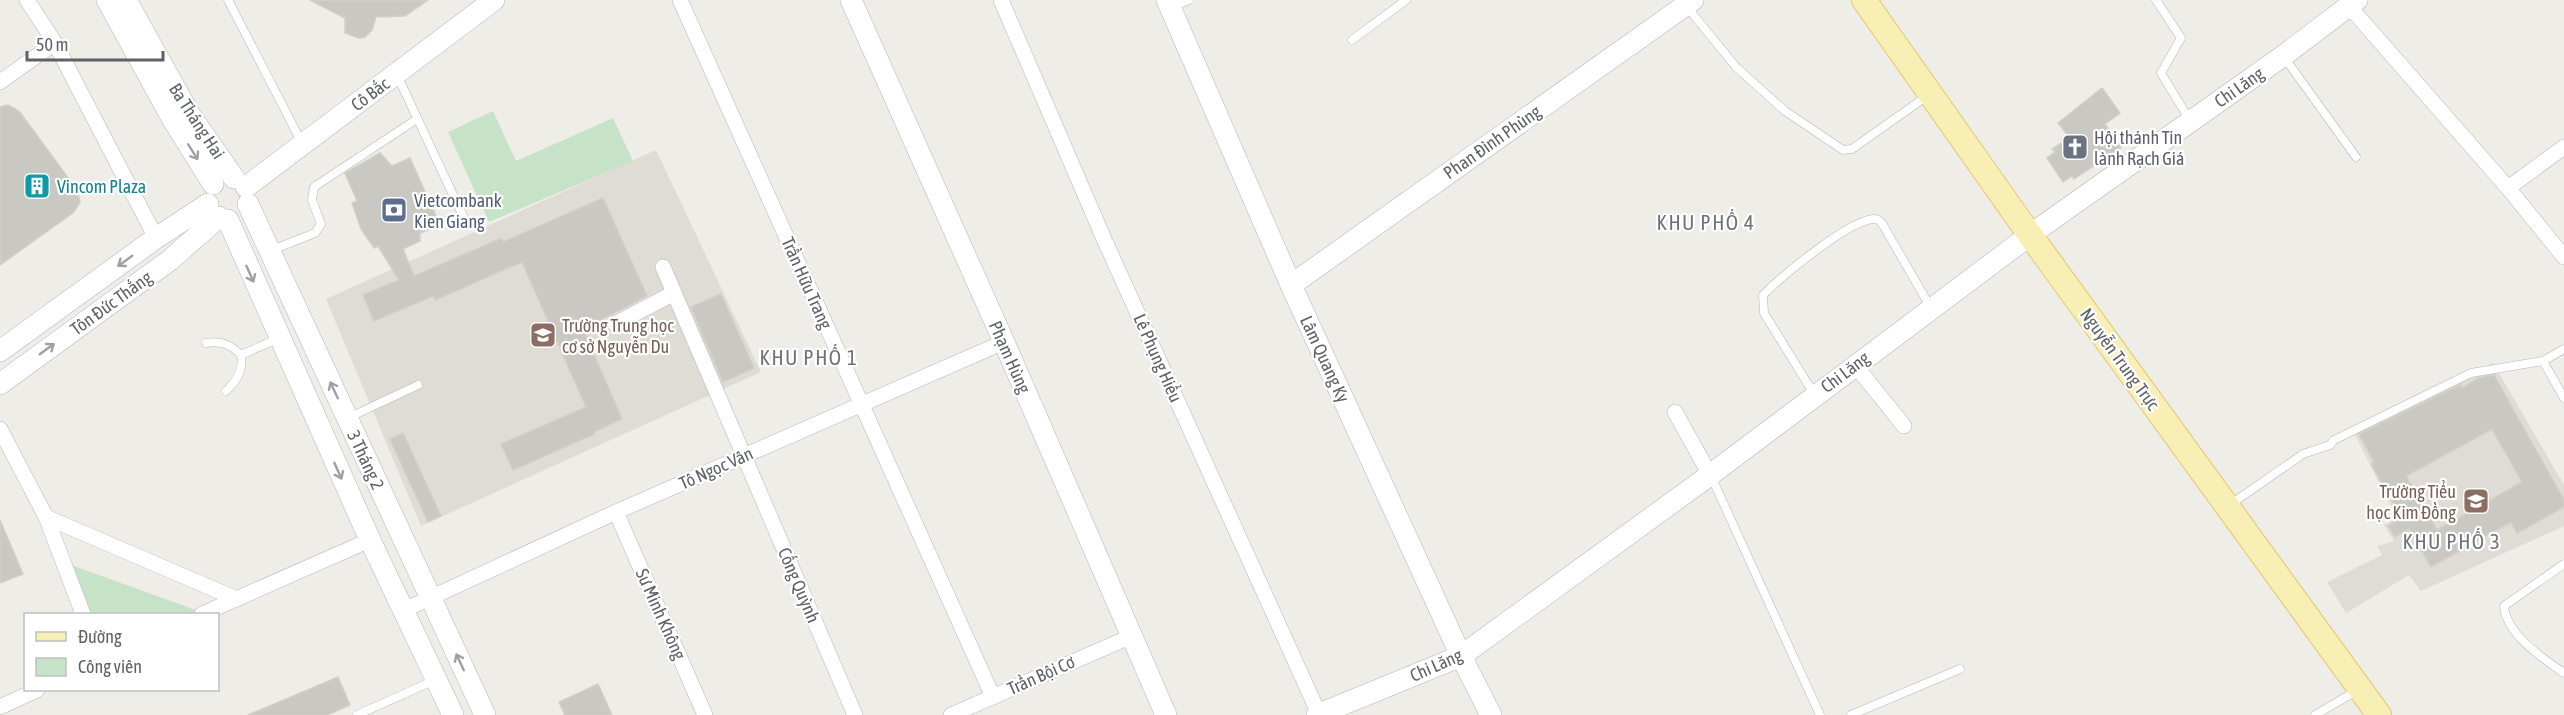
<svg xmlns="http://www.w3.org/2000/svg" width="2564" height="715" font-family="'Asap Condensed',sans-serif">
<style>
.education{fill:#dedcd5}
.green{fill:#c6e3c7}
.building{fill:#cac8c3;stroke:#d3cfc6;stroke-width:1.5;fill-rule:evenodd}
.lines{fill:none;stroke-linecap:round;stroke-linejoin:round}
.lane-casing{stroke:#b4b6ba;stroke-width:9}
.street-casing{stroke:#b4b6ba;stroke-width:16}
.secondary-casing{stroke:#b3b5ba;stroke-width:22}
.primary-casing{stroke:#e3c76c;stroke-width:26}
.lane{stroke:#fff;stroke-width:8}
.street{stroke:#fff;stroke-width:15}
.secondary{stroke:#fff;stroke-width:21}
.primary{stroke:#f7efb4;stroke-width:24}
.oneway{stroke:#9ea0a3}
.labels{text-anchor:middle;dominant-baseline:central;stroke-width:4.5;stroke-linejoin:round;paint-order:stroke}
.street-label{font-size:18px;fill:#5e6165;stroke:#fff}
.worship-label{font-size:18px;fill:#5b616d;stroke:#fff;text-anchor:start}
.culture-label{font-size:18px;fill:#0d838f;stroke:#fff;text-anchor:start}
.service-label{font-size:18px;fill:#4e5e75;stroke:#fff;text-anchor:start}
.education-label{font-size:18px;fill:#785e54;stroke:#fff;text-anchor:start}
.quarter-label{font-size:21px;letter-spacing:1.5px;fill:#6f7377;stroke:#fff}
</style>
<rect width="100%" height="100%" fill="#efede7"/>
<g class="education">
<path d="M656,150L761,372L421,526L326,299Z"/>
<path d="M2493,363L2564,485V526L2421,591L2409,575L2346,613L2327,582L2382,555L2377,546L2394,541L2384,525L2397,518L2353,431L2471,377Z"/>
</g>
<g class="green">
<path d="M493,111L516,161L613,118L633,161L489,222L448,132Z"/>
<path d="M60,561L204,613L86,614Z"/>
</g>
<g class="building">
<path d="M310,0H428L405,16L376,17L372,30L365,37L359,38L345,33V18Z"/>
<path d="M2102,88L2120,113L2105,124L2121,148L2074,179L2072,176L2063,182L2047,158L2055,152L2052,149L2070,138L2058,123Z"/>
<path d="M8,105L19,111L69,179L78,193L80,202L74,212L0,265V107Z"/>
<path d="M380,153L392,166L410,158L440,225L420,233V241L403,249L414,276L502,238L503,242L603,198L647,296L583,329L622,419L594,432L595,434L513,470L501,444L586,407L522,262L435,300L433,296L374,321L363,295L399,280L378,246L374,248L361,229L352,203L357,201L345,173Z"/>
<path d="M721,294L754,368L723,382L691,307Z"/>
<path d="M2494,375L2564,500V507L2517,533L2511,522L2431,567L2409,529L2395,537L2388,526L2402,518L2371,464L2374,462L2359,434L2460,385L2462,388L2479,378ZM2492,429L2522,482L2437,530L2406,476Z"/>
<path d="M403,433L441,516L428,522L390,439Z"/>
<path d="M0,520L23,574L0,583Z"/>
<path d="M338,677L350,705L327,715H248Z"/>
<path d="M598,684L612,715H565L559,702Z"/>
</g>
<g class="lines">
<defs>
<g id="lane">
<path d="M228,0L302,143"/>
<path d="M2156,0L2181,38L2161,73L2189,119"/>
<path d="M1172,7L1189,0"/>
<path d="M1687,7L1736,67L1785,111L1843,150L1852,149L1927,96"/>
<path d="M1352,40L1406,0"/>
<path d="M2284,57L2356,157"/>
<path d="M397,75L463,216"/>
<path d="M272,250L315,233L321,224L312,200L314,187L417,119"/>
<path d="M206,343C221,340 231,345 241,355C244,370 237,381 226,391"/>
<path d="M241,355L277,339"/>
<path d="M2543,361L2564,398"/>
<path d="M1814,394L1764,313L1763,295C1781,277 1851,218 1875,219C1881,219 1884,227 1887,232L1931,308"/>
<path d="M348,418L418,385"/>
<path d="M1711,476L1820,715"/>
<path d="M2231,504L2303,454L2330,445L2334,440L2471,373L2543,361L2564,349"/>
<path d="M2564,564L2504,606C2506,634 2542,658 2564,673"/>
<path d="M357,715L435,680"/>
<path d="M1851,715L1960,669"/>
<path d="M2315,715L2358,690"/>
</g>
<g id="street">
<path d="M27,0L55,43L156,238"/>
<path d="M680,0L993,697"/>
<path d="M1001,0L1104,239L1319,714"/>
<path d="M2349,6L2508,188L2564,257"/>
<path d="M0,82L55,43"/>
<path d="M2508,188L2564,147"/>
<path d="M663,267L855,715"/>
<path d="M615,324L674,293"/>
<path d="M1855,365L1904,426"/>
<path d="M1675,412L1710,475"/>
<path d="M0,429L46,517L83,614"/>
<path d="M616,512L705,715"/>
<path d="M46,517L237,599"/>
<path d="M404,610L616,512L1004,342"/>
<path d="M202,614L370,540"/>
<path d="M0,707L37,690"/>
<path d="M951,715L1132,636"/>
</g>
<g id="secondary">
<path d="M107,0L173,120L213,184"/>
<path d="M126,0L190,115L234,178"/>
<path d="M851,0L1004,342L1166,715"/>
<path d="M1167,0L1291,285L1461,656L1491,715"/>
<path d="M246,187L494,0"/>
<path d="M248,204L485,715"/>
<path d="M228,220L370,540L453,715"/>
<path d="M1291,285L1693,0"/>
<path d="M0,351L156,238L208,204"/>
<path d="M0,384L170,260L219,217"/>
<path d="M1317,715L1461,656L1710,475L2030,235L2283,56L2357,0"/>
</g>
<path id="primary" d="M1864,0L2030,235L2379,715"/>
</defs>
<use href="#lane" class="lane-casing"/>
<use href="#street" class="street-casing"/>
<use href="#secondary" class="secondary-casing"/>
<use href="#primary" class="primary-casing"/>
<use href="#lane" class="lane"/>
<use href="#street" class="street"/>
<use href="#secondary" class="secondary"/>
<use href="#primary" class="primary"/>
</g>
<defs><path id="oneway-shaft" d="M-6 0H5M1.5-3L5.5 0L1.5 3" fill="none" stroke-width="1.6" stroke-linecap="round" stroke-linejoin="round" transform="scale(1.5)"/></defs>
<g class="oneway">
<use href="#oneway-shaft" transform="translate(193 152) rotate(58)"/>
<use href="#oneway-shaft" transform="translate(125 261) rotate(144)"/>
<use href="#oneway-shaft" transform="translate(250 274) rotate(66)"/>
<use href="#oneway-shaft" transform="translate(47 349) rotate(-36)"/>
<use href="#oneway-shaft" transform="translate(334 390) rotate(-115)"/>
<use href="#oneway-shaft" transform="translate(338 471) rotate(66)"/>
<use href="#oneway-shaft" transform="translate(460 662) rotate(-115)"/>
</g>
<defs>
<symbol id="church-square" viewBox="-11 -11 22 22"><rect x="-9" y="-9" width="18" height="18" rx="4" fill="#6b7280" stroke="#fff"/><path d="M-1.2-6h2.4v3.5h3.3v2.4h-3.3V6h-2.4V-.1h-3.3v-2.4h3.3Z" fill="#fff"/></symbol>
<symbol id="building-square" viewBox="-11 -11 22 22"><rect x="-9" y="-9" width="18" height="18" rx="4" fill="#0f9aa8" stroke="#fff"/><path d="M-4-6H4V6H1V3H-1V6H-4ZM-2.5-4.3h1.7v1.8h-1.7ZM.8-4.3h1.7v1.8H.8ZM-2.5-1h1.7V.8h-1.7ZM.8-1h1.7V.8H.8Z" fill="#fff"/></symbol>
<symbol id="bank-square" viewBox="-11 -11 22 22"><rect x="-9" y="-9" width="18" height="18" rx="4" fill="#5c6f8a" stroke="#fff"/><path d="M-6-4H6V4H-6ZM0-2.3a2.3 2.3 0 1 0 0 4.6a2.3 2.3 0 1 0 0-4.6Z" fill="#fff"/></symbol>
<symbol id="school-square" viewBox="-11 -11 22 22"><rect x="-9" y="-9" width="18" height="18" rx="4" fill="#8d6e63" stroke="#fff"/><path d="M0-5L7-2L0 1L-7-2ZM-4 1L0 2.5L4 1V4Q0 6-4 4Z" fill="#fff"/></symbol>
</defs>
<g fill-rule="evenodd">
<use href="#church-square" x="2060" y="132" width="30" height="30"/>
<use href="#building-square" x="22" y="171" width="30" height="30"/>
<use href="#bank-square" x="379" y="195" width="30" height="30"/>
<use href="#school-square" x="528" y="320" width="30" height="30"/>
<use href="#school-square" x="2461" y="486" width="30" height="30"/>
</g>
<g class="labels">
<g class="street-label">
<text transform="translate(2239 87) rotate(-35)">Chi Lăng</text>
<text transform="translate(370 94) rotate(-37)">Cô Bắc</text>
<text transform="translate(197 121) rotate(57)">Ba Tháng Hai</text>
<text transform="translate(1492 142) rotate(-35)">Phan Đình Phùng</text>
<text transform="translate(807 283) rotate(66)">Trần Hữu Trang</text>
<text transform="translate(111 303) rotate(-36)">Tôn Đức Thắng</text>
<text transform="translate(1010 357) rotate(66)">Phạm Hùng</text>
<text transform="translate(1158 358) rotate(66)">Lê Phụng Hiểu</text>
<text transform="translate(1325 359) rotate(65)">Lâm Quang Ky</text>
<text transform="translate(2120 359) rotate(54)">Nguyễn Trung Trực</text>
<text transform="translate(1845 372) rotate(-37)">Chi Lăng</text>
<text transform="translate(366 460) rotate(65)">3 Tháng 2</text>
<text transform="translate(716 468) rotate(-24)">Tô Ngọc Vân</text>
<text transform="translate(799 585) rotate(67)">Cống Quỳnh</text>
<text transform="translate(661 614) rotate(66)">Sư Minh Không</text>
<text transform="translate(1436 665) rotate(-24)">Chi Lăng</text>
<text transform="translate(1041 675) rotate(-24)">Trần Bội Cơ</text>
</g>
<g class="worship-label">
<text x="2094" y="137">Hội thánh Tin<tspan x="2094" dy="21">lành Rạch Giá</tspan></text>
</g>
<g class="culture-label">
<text x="57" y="186">Vincom Plaza</text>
</g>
<g class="service-label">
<text x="414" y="200">Vietcombank<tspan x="414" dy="21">Kien Giang</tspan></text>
</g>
<g class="education-label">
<text x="562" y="325">Trường Trung học<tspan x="562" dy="21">cơ sở Nguyễn Du</tspan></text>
<text x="2456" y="491" text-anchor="end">Trường Tiểu<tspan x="2456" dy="21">học Kim Đồng</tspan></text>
</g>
<g class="quarter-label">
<text x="1706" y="222">KHU PHỐ 4</text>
<text x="809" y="357">KHU PHỐ 1</text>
<text x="2452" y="541">KHU PHỐ 3</text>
</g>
</g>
<rect x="24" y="613" width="195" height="78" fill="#ffffff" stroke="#bfc0c1" stroke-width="1.5"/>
<rect x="36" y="632" width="30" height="9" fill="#f7efb4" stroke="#bfc0c1" stroke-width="1.5"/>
<text x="78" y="643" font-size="18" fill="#5e6165">Đường</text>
<rect x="36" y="658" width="30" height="18" fill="#c6e3c7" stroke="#bfc0c1" stroke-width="1.5"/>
<text x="78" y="673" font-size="18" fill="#5e6165">Công viên</text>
<path d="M27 51v9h136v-9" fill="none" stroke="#5e6165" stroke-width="3"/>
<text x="36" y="51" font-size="18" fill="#5e6165" stroke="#ffffff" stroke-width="4.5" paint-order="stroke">50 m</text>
</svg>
